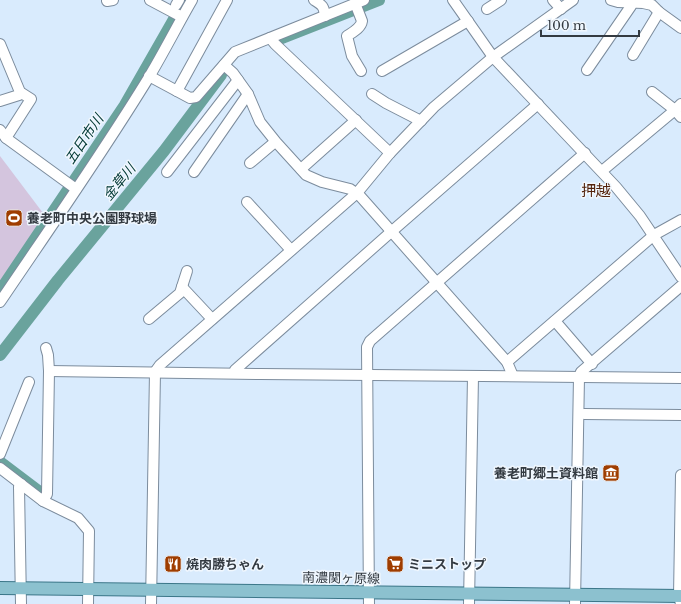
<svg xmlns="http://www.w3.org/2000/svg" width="681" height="604" font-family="'Libre Baskerville','Noto Sans JP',serif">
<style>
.green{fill:#d4c5de}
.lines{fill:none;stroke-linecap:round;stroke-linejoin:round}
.river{stroke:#6aa39d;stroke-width:12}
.minor-casing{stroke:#7c8c9d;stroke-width:12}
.major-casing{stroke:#3b7688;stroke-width:14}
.minor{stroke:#fff;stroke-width:10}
.major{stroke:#8cc1cf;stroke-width:12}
.labels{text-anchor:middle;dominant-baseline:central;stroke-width:3;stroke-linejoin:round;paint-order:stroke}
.poi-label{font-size:13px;font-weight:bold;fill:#333a41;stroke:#f0f7fe;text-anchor:start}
.street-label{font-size:13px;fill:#333a41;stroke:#f0f7fe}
.water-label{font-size:14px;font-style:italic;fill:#003834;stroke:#f0f7fe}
.quarter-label{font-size:15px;fill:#53220b;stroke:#f0f7fe}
</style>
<rect width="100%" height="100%" fill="#d9ebfd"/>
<path class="green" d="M0,156L46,217L0,286Z"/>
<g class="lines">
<g class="river">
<path d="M277,40L379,0"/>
<path d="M0,291L125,105L185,0"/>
<path d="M0,355L58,280L164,151L221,75"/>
<path d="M0,462L41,493"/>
</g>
<defs>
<g id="minor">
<path d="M150,0L182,17"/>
<path d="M314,0C322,5 324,6 325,16"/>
<path d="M453,0L493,57L616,187L640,216L681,277"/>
<path d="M553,0L561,9"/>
<path d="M611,0L618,2L643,3L652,5L659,12L681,28"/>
<path d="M107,1L113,0"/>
<path d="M355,3L362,21C361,28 353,32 347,36L352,56L361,71"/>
<path d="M176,5L179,0"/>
<path d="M487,9L501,0"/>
<path d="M270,38L275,44L390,153"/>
<path d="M0,44L20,92L31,99L6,138"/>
<path d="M633,55L659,12"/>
<path d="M224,65L233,73L248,94L260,122L276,142L306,175L322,182L350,189L360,196L507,362L513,376"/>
<path d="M587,70L631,6V2"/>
<path d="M382,71L468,21"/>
<path d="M149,76L190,98L196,97L235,52L364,0"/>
<path d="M177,91L227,0"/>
<path d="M652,92L675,110"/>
<path d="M372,94L386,103L421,121"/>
<path d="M0,101L19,95L21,93"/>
<path d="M681,104L675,110L681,117"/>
<path d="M0,130L6,138L76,189"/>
<path d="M250,163L275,142"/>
<path d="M301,169L356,120"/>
<path d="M602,171L675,110"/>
<path d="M167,172L238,80"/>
<path d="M194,172L248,94"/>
<path d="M247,202L291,250"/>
<path d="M182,287L212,319"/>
<path d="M0,302C50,228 102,154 149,77C164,52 177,26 192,0"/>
<path d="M149,319L180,293L187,271"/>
<path d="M555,321L592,364"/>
<path d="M507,362L654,235L681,220"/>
<path d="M49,371L261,374L681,378"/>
<path d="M234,373L235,370L391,232L538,104"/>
<path d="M584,414L681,415"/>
<path d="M0,454L29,382"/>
<path d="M0,468L43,501L78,518L89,531L88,604"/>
<path d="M21,484L19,487L21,604"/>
<path d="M43,501L47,494L49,371L48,355L46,348"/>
<path d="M151,604L155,372L160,365L357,193L390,153L434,107L493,57L573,0"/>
<path d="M369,604L367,347L370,341L585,153"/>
<path d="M469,604L473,376"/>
<path d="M575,604L579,377L581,372L681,286"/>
<path d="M681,604L679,596L681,475"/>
</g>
<path id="major" d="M0,588L681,596"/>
</defs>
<use href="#minor" class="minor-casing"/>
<use href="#major" class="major-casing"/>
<use href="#minor" class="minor"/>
<use href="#major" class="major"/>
</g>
<defs>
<symbol id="stadium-square" viewBox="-11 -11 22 22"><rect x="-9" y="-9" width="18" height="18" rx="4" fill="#9f3d00" stroke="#f0f7fe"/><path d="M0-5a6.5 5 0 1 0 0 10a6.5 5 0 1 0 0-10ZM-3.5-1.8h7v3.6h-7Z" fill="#fff"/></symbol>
<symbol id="museum-square" viewBox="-11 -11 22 22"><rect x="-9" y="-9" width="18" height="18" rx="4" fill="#9f3d00" stroke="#f0f7fe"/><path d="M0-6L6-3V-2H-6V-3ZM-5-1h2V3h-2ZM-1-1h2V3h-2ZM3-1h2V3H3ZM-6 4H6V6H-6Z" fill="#fff"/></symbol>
<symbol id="restaurant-square" viewBox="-11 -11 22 22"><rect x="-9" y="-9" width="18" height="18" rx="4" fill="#9f3d00" stroke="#f0f7fe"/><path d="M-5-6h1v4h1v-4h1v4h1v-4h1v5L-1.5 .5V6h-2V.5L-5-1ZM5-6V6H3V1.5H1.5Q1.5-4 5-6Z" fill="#fff"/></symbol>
<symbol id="supermarket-square" viewBox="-11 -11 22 22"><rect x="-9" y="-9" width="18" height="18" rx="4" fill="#9f3d00" stroke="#f0f7fe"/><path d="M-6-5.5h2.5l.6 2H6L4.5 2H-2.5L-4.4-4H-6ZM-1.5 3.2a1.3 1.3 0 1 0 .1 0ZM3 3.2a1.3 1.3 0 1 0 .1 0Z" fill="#fff"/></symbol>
</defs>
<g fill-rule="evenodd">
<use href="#stadium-square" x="4" y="208" width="20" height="20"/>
<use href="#museum-square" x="601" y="463" width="20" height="20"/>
<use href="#restaurant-square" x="163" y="554" width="20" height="20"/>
<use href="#supermarket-square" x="385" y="554" width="20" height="20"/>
</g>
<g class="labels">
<g class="poi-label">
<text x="27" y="218">養老町中央公園野球場</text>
<text x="598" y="473" text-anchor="end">養老町郷土資料館</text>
<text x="186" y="564">焼肉勝ちゃん</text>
<text x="408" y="564">ミニストップ</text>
</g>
<g class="street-label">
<text transform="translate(341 578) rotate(1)">南濃関ヶ原線</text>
</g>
<g class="water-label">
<text transform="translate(84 139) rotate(-56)">五日市川</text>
<text transform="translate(119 182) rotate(-51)">金草川</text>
</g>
<g class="quarter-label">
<text x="596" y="190">押越</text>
</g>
</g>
<path d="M541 30v6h98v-6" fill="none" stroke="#333a41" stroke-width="2"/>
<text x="547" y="30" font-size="12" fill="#333a41" stroke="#f0f7fe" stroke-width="3" paint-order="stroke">100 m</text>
</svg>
